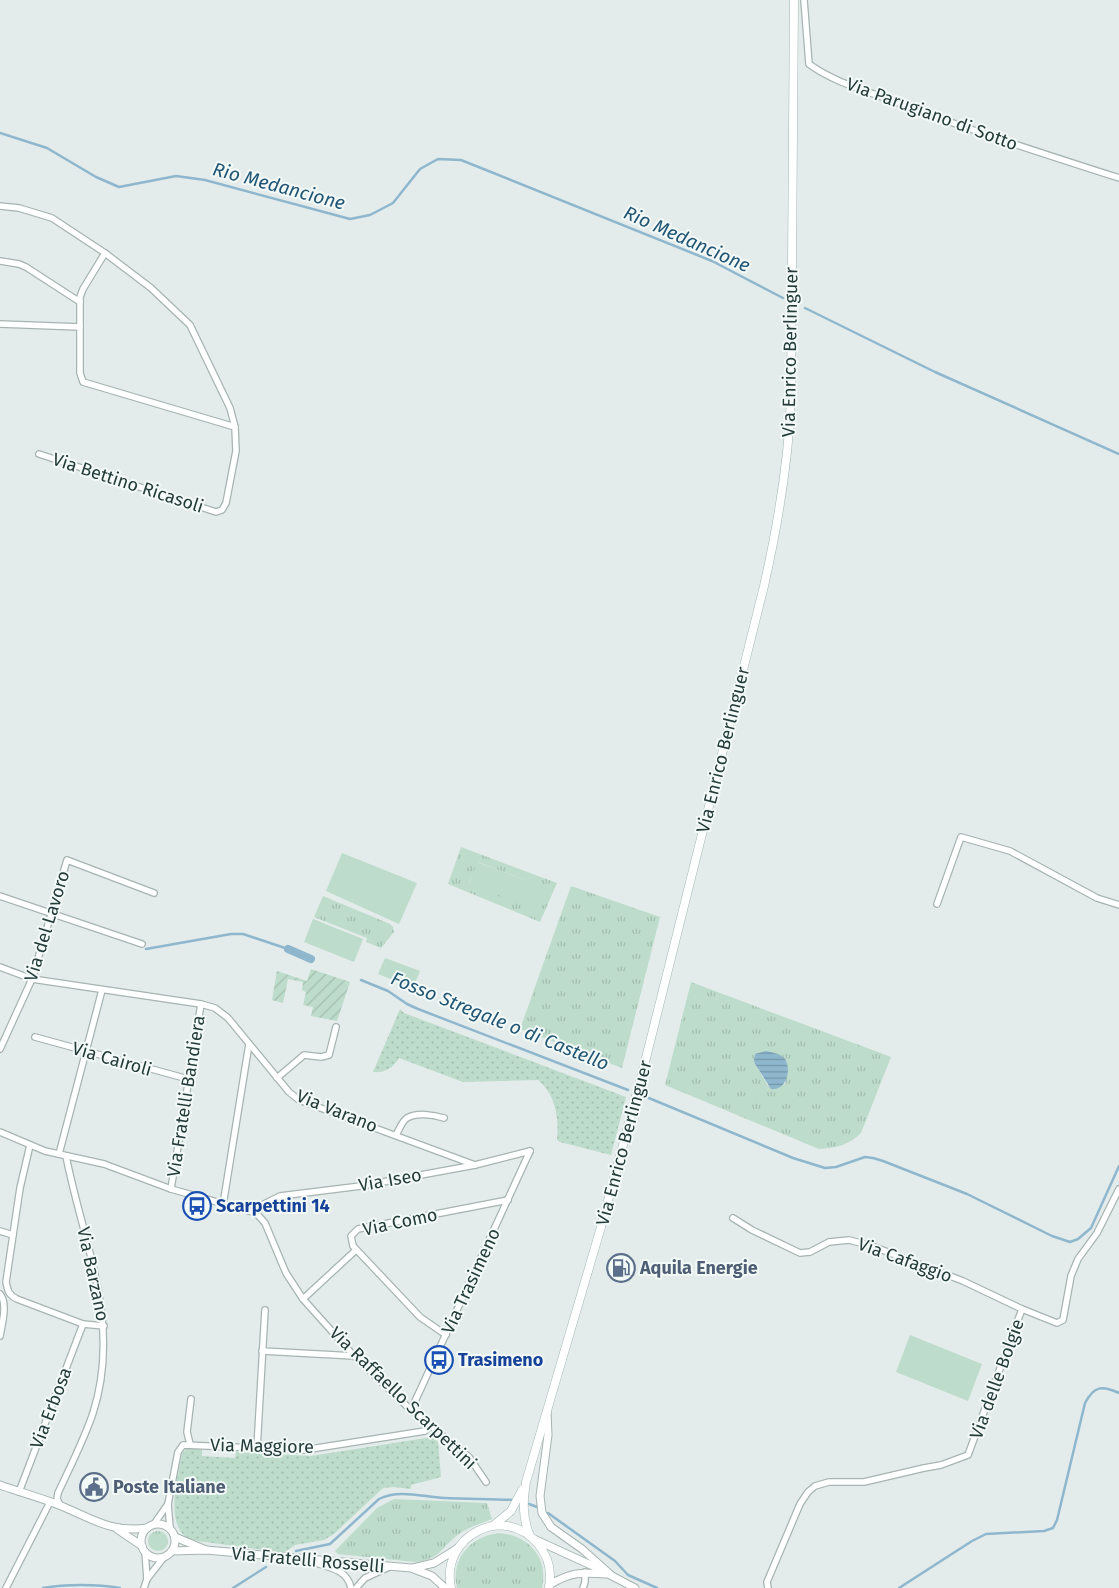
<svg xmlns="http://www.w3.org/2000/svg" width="1119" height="1588" font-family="'Fira Sans',sans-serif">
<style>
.grass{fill:url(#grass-tufts);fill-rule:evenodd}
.park{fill:url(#park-dots)}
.garden{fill:url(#garden-furrows)}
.pitch{fill:#bddccb}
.water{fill:url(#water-rules)}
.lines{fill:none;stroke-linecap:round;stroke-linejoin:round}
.stream{stroke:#8eb7ce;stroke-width:2.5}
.canal{stroke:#8eb7ce;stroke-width:8}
.minor-casing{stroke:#a6b4b2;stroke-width:8}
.tertiary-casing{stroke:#a6b4b2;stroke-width:9}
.secondary-casing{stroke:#a2b7b4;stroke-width:9}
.minor{stroke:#fff;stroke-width:5.5}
.tertiary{stroke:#fff;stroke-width:7}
.secondary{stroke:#fff;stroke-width:8}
.labels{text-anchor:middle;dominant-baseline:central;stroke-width:4;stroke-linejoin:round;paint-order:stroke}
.street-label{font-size:18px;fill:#243c3a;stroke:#f3f9f7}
.transit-label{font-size:18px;font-weight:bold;fill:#164399;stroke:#f3f9f7;text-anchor:start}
.service-label{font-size:18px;font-weight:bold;fill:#4e5e75;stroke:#f3f9f7;text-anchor:start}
.water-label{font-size:19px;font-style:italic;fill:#215675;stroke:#f3f9f7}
</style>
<defs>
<pattern id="grass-tufts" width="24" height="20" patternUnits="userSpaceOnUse" patternTransform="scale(1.25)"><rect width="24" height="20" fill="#bddccb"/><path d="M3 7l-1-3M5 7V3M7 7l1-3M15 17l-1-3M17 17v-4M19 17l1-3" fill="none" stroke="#a2beaf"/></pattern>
<pattern id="park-dots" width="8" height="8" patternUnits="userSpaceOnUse" patternTransform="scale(1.25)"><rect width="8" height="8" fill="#bddccb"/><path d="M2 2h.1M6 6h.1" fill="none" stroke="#a2beaf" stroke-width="1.8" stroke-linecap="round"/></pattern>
<pattern id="garden-furrows" width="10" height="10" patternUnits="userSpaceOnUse" patternTransform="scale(1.25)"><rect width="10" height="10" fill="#bddccb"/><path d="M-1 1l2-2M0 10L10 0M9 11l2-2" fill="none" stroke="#a2beaf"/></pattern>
<pattern id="water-rules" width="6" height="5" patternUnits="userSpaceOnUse" patternTransform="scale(1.25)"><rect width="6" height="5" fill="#8eb7ce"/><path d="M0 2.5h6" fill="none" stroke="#7496a8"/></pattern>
</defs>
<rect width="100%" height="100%" fill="#e3ecea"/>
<g class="grass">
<path d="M461,847L557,883L540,922L448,884ZM478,862L540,886L532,907L469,883Z"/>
<path d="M571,886L660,917L622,1068L520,1029Z"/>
<path d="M323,896L390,924L393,927L394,932L381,948L366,942L367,938L314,917Z"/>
<path d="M691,982L891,1057L861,1133C849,1145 836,1148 819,1149L665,1085ZM769,1052L782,1057L787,1068L785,1084L768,1086L755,1064Z"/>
<path d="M394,1499L487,1503L492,1519C479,1524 466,1528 455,1537C440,1550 438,1560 415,1562L338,1554L335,1551L377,1508Z"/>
<circle cx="158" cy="1541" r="10"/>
<path d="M499,1533C528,1535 549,1558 542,1588H457C450,1559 471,1536 499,1533Z"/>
</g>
<g class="park">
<path d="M400,1009L404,1013L626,1097L611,1155L560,1142L557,1140C559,1118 556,1095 538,1080L463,1082L399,1058C393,1068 385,1073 373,1072Z"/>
<path d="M432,1437L438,1442L441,1477L411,1485V1489L394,1487L383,1488L334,1534L324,1540L295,1545L284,1553L191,1540C163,1527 178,1477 182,1454L186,1449H202V1456L235,1458L236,1452L311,1456Z"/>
</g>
<path class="garden" d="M311,969L350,982L337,1021L311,1016L313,1007L303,1005L306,992L302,990L303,982L288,979L283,1003L272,1000L277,971L307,981Z"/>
<g class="pitch">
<path d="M342,853L417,883L399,924L326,891Z"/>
<path d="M477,862L541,886L532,908L469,884Z"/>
<path d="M313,919L363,939L354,962L304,942Z"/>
<path d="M385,958L420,971L413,988L378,974Z"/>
<path d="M910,1335L982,1364L968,1401L896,1372Z"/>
</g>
<path class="water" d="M766,1051C772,1052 781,1054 785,1059C792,1070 786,1091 771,1089L755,1064L754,1060L755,1054Z"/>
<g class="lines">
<g class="stream">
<path d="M0,133L47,148L96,177L119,187L176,176L205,180L350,219L370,215L393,203L420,169L438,159L461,160L712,261L783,298"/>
<path d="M805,308L935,372L1119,454"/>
<path d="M146,949L231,934H243L288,949"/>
<path d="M361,980L388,991L407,1004L418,1009L628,1090"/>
<path d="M644,1096L793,1158L825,1168L836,1167L865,1157L873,1158L883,1161L967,1194L1052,1236L1070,1242L1078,1239L1091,1228L1119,1166"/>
<path d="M529,1504L537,1507"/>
<path d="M548,1513L615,1561L628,1575L657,1588"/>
<path d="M296,1551L330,1544L379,1499C399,1489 423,1497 444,1498C468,1499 491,1499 514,1500"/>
<path d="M43,1588C65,1584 98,1584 120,1588"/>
<path d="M233,1588L266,1567"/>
<path d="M899,1588L972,1541L986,1534L1044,1531L1053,1528L1057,1520L1085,1403C1094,1386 1102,1385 1119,1393"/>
</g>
<path class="canal" d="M288,949L311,959"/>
<defs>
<g id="minor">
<path d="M804,0L809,64C833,82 867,91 896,102C969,130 1044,154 1119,178"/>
<path d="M0,206L19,208L52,218L105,253L151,288L190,325L230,408L235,427L236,451L226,503L222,510L216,512L39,454"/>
<path d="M105,253L83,289L80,297V373L83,382L235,427"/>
<path d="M0,261L19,264L26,267L80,302"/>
<path d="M0,324L80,327"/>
<path d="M0,896L142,944"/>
<path d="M937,904L961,837L1010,851L1097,898L1119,905"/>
<path d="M0,967L32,979L201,1004L215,1008L228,1018L289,1092L299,1100L475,1165"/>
<path d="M35,1037L188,1079"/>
<path d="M0,1049L32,979L67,860L154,893"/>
<path d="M277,1078L304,1055L321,1057L329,1055L336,1027"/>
<path d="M0,1132L45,1151L104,1164L171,1189L256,1213L265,1223L286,1273L303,1299L354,1356L411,1410L469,1457L486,1482"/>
<path d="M396,1135C399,1130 402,1121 407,1118C417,1112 434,1115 444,1118"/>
<path d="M30,1145L20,1188L6,1282C8,1292 9,1295 17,1299L83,1324L104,1326"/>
<path d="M59,1154L102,990"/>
<path d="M171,1189L201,1004"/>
<path d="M223,1205L249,1044"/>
<path d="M256,1213L264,1204L280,1196L361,1186L475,1165L530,1151"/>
<path d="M733,1218L752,1230L800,1253L810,1252L829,1242L849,1240L872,1246L963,1281L1022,1309L1057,1323L1063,1320L1071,1276L1078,1259L1097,1233L1119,1189"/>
<path d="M0,1231L13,1235"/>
<path d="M0,1294C8,1303 2,1324 0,1336"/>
<path d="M303,1299L356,1250"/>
<path d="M446,1335L420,1317L353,1246L351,1236L358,1229L508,1200"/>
<path d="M262,1351L354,1356"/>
<path d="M411,1410L530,1151"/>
<path d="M190,1444L187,1432L191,1399"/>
<path d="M257,1448L265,1310"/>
<path d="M19,1492L83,1324"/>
<path d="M60,1505L57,1499L58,1493C70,1467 84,1440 93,1413C122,1323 83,1243 66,1156"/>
<path d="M154,1524L168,1504"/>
<path d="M170,1528L168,1504L178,1452L183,1445L304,1450L425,1431L430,1426"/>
<path d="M309,1561C326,1567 347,1568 351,1588"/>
<path d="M147,1579L164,1557"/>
<path d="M6,1588L48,1506"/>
<path d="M144,1588L147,1579L145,1552"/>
<path d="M356,1588L365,1578L389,1567"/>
<path d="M583,1588L585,1582V1572"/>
<path d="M768,1588L767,1582L800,1504L808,1492L815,1486L829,1482H864L924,1468L941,1465L968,1455L1022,1309"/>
</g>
<g id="tertiary">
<path d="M547,1411L548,1435L540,1496L542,1513L551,1527L582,1549L611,1575"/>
<path d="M0,1485C19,1492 39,1497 59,1505C91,1518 110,1533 147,1528"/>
<circle cx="158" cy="1541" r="17"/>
<path d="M117,1529L142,1546"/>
<path d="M175,1537L206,1550"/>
<path d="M534,1539L595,1567L635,1588"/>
<path d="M172,1551L206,1550L411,1568L432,1576L445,1588"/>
<path d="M413,1568L434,1563L458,1548"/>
<path d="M549,1585C571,1572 581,1572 606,1574"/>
</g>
<g id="secondary">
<path d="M494,1525L511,1511L522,1490"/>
<path d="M530,1536C522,1517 523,1501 526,1482L601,1227L644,1066L764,586C778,524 789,460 791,396L794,0"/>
<path d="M451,1588C440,1536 504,1503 538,1544C549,1557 552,1572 549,1588"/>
</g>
</defs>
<use href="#minor" class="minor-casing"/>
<use href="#tertiary" class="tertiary-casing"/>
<use href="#secondary" class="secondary-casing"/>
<use href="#minor" class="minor"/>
<use href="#tertiary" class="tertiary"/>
<use href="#secondary" class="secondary"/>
</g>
<defs>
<symbol id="bus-ring" viewBox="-11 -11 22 22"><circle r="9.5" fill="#f3f9f7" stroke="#1a4fb4" stroke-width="1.5"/><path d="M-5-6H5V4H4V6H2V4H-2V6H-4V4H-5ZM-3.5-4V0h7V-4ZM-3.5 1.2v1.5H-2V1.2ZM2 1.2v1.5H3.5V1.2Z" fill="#1a4fb4"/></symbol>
<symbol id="fuel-ring" viewBox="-11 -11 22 22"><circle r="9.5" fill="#f3f9f7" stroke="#5c6f8a" stroke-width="1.5"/><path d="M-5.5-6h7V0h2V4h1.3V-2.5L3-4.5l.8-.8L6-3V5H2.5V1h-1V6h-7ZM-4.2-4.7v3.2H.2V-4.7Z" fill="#5c6f8a"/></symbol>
<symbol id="civic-ring" viewBox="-11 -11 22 22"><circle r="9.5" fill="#f3f9f7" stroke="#5c6f8a" stroke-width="1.5"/><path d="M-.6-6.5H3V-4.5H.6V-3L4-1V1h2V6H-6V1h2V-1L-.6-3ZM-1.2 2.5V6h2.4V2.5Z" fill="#5c6f8a"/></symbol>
</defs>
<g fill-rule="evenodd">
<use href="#bus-ring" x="181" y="1190" width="32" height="32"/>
<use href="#fuel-ring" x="605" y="1252" width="32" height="32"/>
<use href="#bus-ring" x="423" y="1344" width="32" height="32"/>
<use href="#civic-ring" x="78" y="1471" width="32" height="32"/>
</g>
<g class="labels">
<g class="street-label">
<text transform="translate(932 114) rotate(20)">Via Parugiano di Sotto</text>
<text transform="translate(790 352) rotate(-89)">Via Enrico Berlinguer</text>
<text transform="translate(128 483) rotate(18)">Via Bettino Ricasoli</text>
<text transform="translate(723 750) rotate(-76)">Via Enrico Berlinguer</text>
<text transform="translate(47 926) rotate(-73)">Via del Lavoro</text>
<text transform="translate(112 1059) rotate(16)">Via Cairoli</text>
<text transform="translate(186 1096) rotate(-81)">Via Fratelli Bandiera</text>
<text transform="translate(337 1111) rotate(22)">Via Varano</text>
<text transform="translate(624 1143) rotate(-75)">Via Enrico Berlinguer</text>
<text transform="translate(390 1180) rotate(-10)">Via Iseo</text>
<text transform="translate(400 1222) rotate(-12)">Via Como</text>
<text transform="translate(905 1260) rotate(20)">Via Cafaggio</text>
<text transform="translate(93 1274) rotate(78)">Via Barzano</text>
<text transform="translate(471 1281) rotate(-65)">Via Trasimeno</text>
<text transform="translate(997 1379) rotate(-70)">Via delle Bolgie</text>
<text transform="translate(403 1398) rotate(44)">Via Raffaello Scarpettini</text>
<text transform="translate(51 1408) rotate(-69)">Via Erbosa</text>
<text transform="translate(262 1446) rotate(1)">Via Maggiore</text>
<text transform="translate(308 1560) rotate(5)">Via Fratelli Rosselli</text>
</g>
<g class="transit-label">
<text x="216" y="1206">Scarpettini 14</text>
<text x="458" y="1360">Trasimeno</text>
</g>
<g class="service-label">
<text x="640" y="1268">Aquila Energie</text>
<text x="113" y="1487">Poste Italiane</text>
</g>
<g class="water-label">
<text transform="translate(279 186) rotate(15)">Rio Medancione</text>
<text transform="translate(687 239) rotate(24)">Rio Medancione</text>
<text transform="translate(500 1021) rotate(22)">Fosso Stregale o di Castello</text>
</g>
</g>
</svg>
